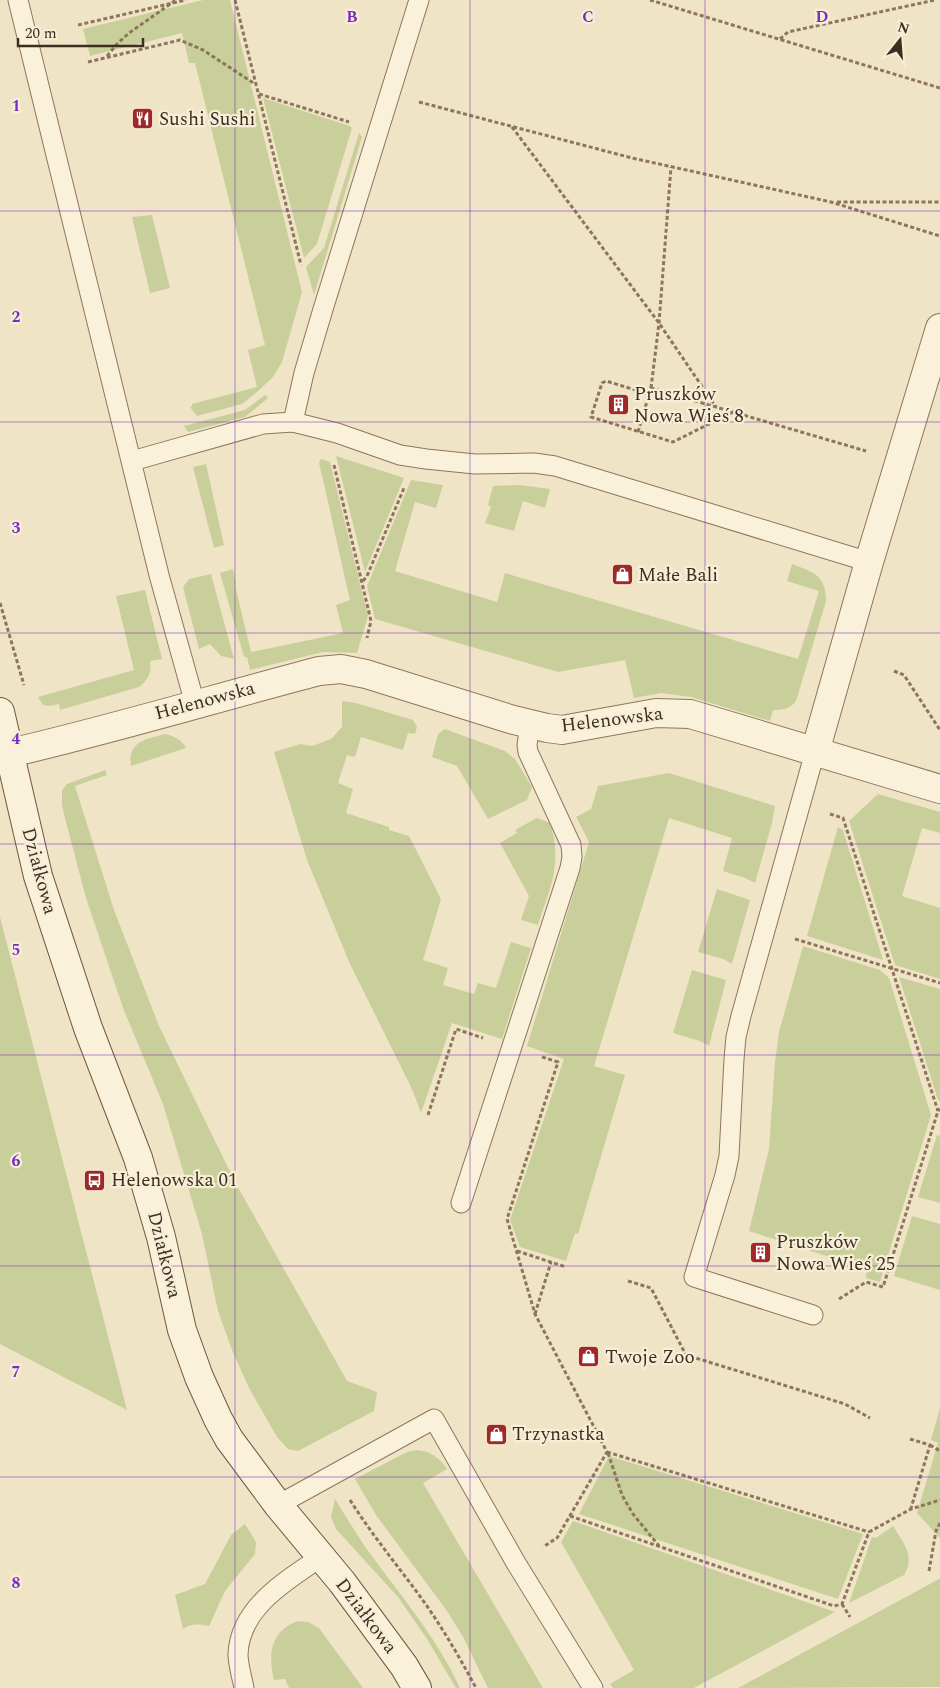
<svg xmlns="http://www.w3.org/2000/svg" width="940" height="1688" font-family="Spectral,serif">
<style>
.green{fill:#c9cf9a}
.lines{fill:none;stroke-linecap:round;stroke-linejoin:round}
.lane-casing{stroke:#8d765b;stroke-width:21}
.street-casing{stroke:#8d765b;stroke-width:30}
.secondary-casing{stroke:#6f573e;stroke-width:30}
.path{stroke:#8d765b;stroke-width:3;stroke-dasharray:4 2.5;stroke-linecap:butt}
.lane{stroke:#faf1db;stroke-width:19}
.street{stroke:#faf1db;stroke-width:28}
.secondary{stroke:#faf1db;stroke-width:28}
.grid{fill:none;stroke:#7b2cbf;stroke-width:1;stroke-opacity:0.55}
.labels{text-anchor:middle;dominant-baseline:central;stroke-width:4.5;stroke-linejoin:round;paint-order:stroke}
.poi-label{font-size:19px;fill:#3d2e20;stroke:#f7eed7;text-anchor:start}
.street-label{font-size:19px;fill:#3d2e20;stroke:#f7eed7}
.grid-label{font-size:16px;text-anchor:middle;font-weight:bold;fill:#7b2cbf;stroke:#f7eed7;stroke-width:4.5;stroke-linejoin:round;paint-order:stroke}
</style>
<rect width="100%" height="100%" fill="#f0e4c7"/>
<g class="green">
<path d="M203,0H230L302,292L282,362L273,377L256,393L242,404L197,416L190,407L192,406V404L257,387L248,350L265,345L195,63H189L182,33L90,56L83,29Z"/>
<path d="M263,98L350,126L352,128L317,244L304,258Z"/>
<path d="M359,133L362,137L314,295L306,267L324,248Z"/>
<path d="M152,215L170,288L150,293L132,217Z"/>
<path d="M265,395L268,398L245,417L188,432L184,426L245,410Z"/>
<path d="M336,456L404,478L365,572Z"/>
<path d="M321,459L330,462L368,616L357,653L323,652L250,670L247,657H244L220,573L233,569L236,584L235,585L251,652L343,633L336,605L350,600C339,554 330,508 319,463Z"/>
<path d="M206,464L224,545L214,548L193,467Z"/>
<path d="M411,480L443,485L436,508L415,502L395,571L497,602L505,573L798,659L819,591L787,581L792,564C813,572 826,575 826,601L796,701C790,709 782,710 773,710L770,721L691,697L661,693L634,698L625,660L558,672L375,619L367,586Z"/>
<path d="M519,485L550,489L545,508L523,501L514,531L485,523L491,507L488,505L493,486Z"/>
<path d="M211,574L234,659L221,656L210,644L199,649L183,587L189,579Z"/>
<path d="M145,590L162,659L150,661C152,673 148,680 139,687L60,710L59,704L49,706L43,705L38,697L134,670L116,596Z"/>
<path d="M342,701L356,703L413,720L417,727L415,734L408,733L403,750L361,737L355,757L347,755L338,783L353,789L346,813L389,827V830L409,836L441,899L423,960L448,968L443,985L474,994L478,983L496,988L511,942L531,948L502,1039L452,1023L421,1113L412,1089L350,964L307,860L274,752L300,744L312,746L331,739L342,727Z"/>
<path d="M445,729L505,751L515,759L532,787L527,800L488,819L457,766L432,757L438,734Z"/>
<path d="M165,734C174,736 181,739 186,748L131,766C127,741 147,739 165,734Z"/>
<path d="M105,770L107,775L75,786L114,910L159,1026L235,1182L347,1381L377,1392L374,1411L298,1451L288,1449L277,1437L249,1388L232,1350L218,1311L202,1234L163,1104L123,1008L86,898L66,822L62,805V790L67,784Z"/>
<path d="M669,773L775,806L772,823L755,883L745,878L723,871L732,838L669,818L594,1066L625,1075L578,1234L575,1233L566,1261L520,1247L510,1220L564,1059L527,1046L589,842L576,817L591,809L598,786Z"/>
<path d="M878,794L940,812V833L922,828L902,896L940,908V979L895,965L849,821Z"/>
<path d="M537,818L550,823C563,865 550,886 538,925L521,920L529,896L500,843L517,833L515,830Z"/>
<path d="M838,827L843,830L883,960L807,936Z"/>
<path d="M717,889L750,900L732,964L723,959L698,952Z"/>
<path d="M0,917L127,1410L0,1344Z"/>
<path d="M803,946L880,970L889,978L931,1115L880,1282L866,1278L867,1269L749,1231L769,1149L775,1062L779,1032Z"/>
<path d="M692,970L726,980L709,1046L700,1041L673,1033Z"/>
<path d="M899,977L940,989V1101L938,1100Z"/>
<path d="M937,1135L940,1136V1203L918,1197Z"/>
<path d="M912,1216L940,1224V1290L894,1276Z"/>
<path d="M940,1408V1538L917,1513L938,1443L931,1440Z"/>
<path d="M417,1450C430,1451 440,1458 447,1469L423,1483L543,1688H488L463,1637L447,1611L376,1515L355,1479L407,1452Z"/>
<path d="M609,1456L863,1534L838,1599L579,1514Z"/>
<path d="M335,1499C345,1515 354,1530 364,1545C398,1593 435,1634 460,1688H456L427,1639L398,1597L336,1529L331,1517Z"/>
<path d="M573,1521L835,1612L694,1688H613L610,1684L634,1670L561,1542Z"/>
<path d="M245,1524L256,1542L255,1554L225,1591L209,1626C200,1624 190,1623 183,1629L175,1595L205,1584L231,1535Z"/>
<path d="M893,1526C903,1542 916,1557 904,1575L849,1603L872,1537L876,1538Z"/>
<path d="M940,1579V1687L738,1688L939,1579Z"/>
<path d="M298,1621L308,1622L319,1628L363,1688H289L285,1679L274,1680C268,1654 270,1631 298,1621Z"/>
</g>
<g class="lines">
<defs>
<g id="lane">
<path d="M18,0L159,575L195,704"/>
<path d="M293,422L304,373L324,306L419,0"/>
<path d="M132,461L263,424L293,422L337,433L400,455L426,459L475,464L534,463L555,466L869,562"/>
<path d="M461,1203L570,868L572,857L571,845L528,752L527,745L530,724"/>
<path d="M813,1315L694,1277L725,1175L729,1156L734,1059L736,1037L741,1016L815,752"/>
<path d="M278,1505L434,1419L516,1563L593,1688"/>
<path d="M244,1688C242,1677 238,1665 238,1654C240,1607 287,1580 321,1557"/>
</g>
<g id="street">
<path d="M815,752L869,562L940,328"/>
<path d="M10,753C114,729 216,698 319,671L341,669L366,674L510,719L547,728L562,730L656,713L690,714L940,789"/>
</g>
<path id="secondary" d="M0,712L38,876L88,1028L138,1158L161,1237L182,1330L199,1377L218,1419L229,1439L278,1505L342,1582L404,1666L417,1688"/>
</defs>
<use href="#lane" class="lane-casing"/>
<use href="#street" class="street-casing"/>
<use href="#secondary" class="secondary-casing"/>
<g class="path">
<path d="M235,0L301,265"/>
<path d="M650,0L940,88"/>
<path d="M78,25L186,0"/>
<path d="M780,39L788,32L935,0"/>
<path d="M107,56L117,44L129,33L176,0"/>
<path d="M88,62L180,40L203,50L255,84"/>
<path d="M259,94L349,122"/>
<path d="M419,102L632,158L831,202L940,236"/>
<path d="M512,127L659,323L716,407"/>
<path d="M837,202H940"/>
<path d="M651,388L659,323L671,167"/>
<path d="M649,394L606,381L602,383L591,417L673,442L733,412"/>
<path d="M638,432L651,388L866,451"/>
<path d="M334,465L371,621L367,638"/>
<path d="M363,581L367,576L404,488"/>
<path d="M0,603L24,685"/>
<path d="M894,671L904,675L940,730"/>
<path d="M830,814L843,818L938,1111"/>
<path d="M795,939L940,983"/>
<path d="M542,1057L558,1062L507,1219L535,1314L607,1452L557,1538L543,1547"/>
<path d="M428,1115L456,1029L483,1038"/>
<path d="M517,1251L566,1267"/>
<path d="M628,1281L651,1288L686,1355L845,1404L870,1418"/>
<path d="M839,1299L866,1282L883,1287L938,1111L940,1109"/>
<path d="M535,1314L551,1262"/>
<path d="M910,1439L930,1445L911,1508"/>
<path d="M930,1445L940,1451"/>
<path d="M607,1452L869,1532"/>
<path d="M608,1453L622,1495L633,1514L659,1546"/>
<path d="M350,1500C372,1535 398,1566 422,1599C442,1627 460,1658 476,1688"/>
<path d="M570,1516L834,1606L842,1604L869,1532L911,1509L940,1500"/>
<path d="M929,1571L936,1531L940,1523"/>
<path d="M842,1604L850,1617"/>
</g>
<use href="#lane" class="lane"/>
<use href="#street" class="street"/>
<use href="#secondary" class="secondary"/>
</g>
<path class="grid" d="M235,0V1688M470,0V1688M705,0V1688M0,211H940M0,422H940M0,633H940M0,844H940M0,1055H940M0,1266H940M0,1477H940"/>
<defs>
<symbol id="restaurant-square" viewBox="-11 -11 22 22"><rect x="-9" y="-9" width="18" height="18" rx="4" fill="#9f2929" stroke="#f7eed7"/><path d="M-5-6h1v4h1v-4h1v4h1v-4h1v5L-1.5 .5V6h-2V.5L-5-1ZM5-6V6H3V1.5H1.5Q1.5-4 5-6Z" fill="#fff"/></symbol>
<symbol id="building-square" viewBox="-11 -11 22 22"><rect x="-9" y="-9" width="18" height="18" rx="4" fill="#9f2929" stroke="#f7eed7"/><path d="M-4-6H4V6H1V3H-1V6H-4ZM-2.5-4.3h1.7v1.8h-1.7ZM.8-4.3h1.7v1.8H.8ZM-2.5-1h1.7V.8h-1.7ZM.8-1h1.7V.8H.8Z" fill="#fff"/></symbol>
<symbol id="shop-square" viewBox="-11 -11 22 22"><rect x="-9" y="-9" width="18" height="18" rx="4" fill="#9f2929" stroke="#f7eed7"/><path d="M-5-2.5h2.3a2.7 3.5 0 0 1 5.4 0H5L5.5 6h-11ZM-1.5-2.5h3a1.5 2.3 0 0 0-3 0Z" fill="#fff"/></symbol>
<symbol id="bus-square" viewBox="-11 -11 22 22"><rect x="-9" y="-9" width="18" height="18" rx="4" fill="#9f2929" stroke="#f7eed7"/><path d="M-5-6H5V4H4V6H2V4H-2V6H-4V4H-5ZM-3.5-4V0h7V-4ZM-3.5 1.2v1.5H-2V1.2ZM2 1.2v1.5H3.5V1.2Z" fill="#fff"/></symbol>
</defs>
<g fill-rule="evenodd">
<use href="#restaurant-square" x="130" y="106" width="25" height="25"/>
<use href="#building-square" x="606" y="392" width="25" height="25"/>
<use href="#shop-square" x="610" y="562" width="25" height="25"/>
<use href="#bus-square" x="82" y="1168" width="25" height="25"/>
<use href="#building-square" x="748" y="1240" width="25" height="25"/>
<use href="#shop-square" x="576" y="1344" width="25" height="25"/>
<use href="#shop-square" x="484" y="1422" width="25" height="25"/>
</g>
<g class="labels">
<g class="poi-label">
<text x="159" y="119">Sushi Sushi</text>
<text x="634" y="394">Pruszków<tspan x="634" dy="22">Nowa Wieś 8</tspan></text>
<text x="638" y="575">Małe Bali</text>
<text x="111" y="1180">Helenowska 01</text>
<text x="776" y="1242">Pruszków<tspan x="776" dy="22">Nowa Wieś 25</tspan></text>
<text x="605" y="1357">Twoje Zoo</text>
<text x="512" y="1434">Trzynastka</text>
</g>
<g class="street-label">
<text transform="translate(205 701) rotate(-15)">Helenowska</text>
<text transform="translate(612 720) rotate(-7)">Helenowska</text>
<text transform="translate(39 871) rotate(75)">Działkowa</text>
<text transform="translate(164 1255) rotate(76)">Działkowa</text>
<text transform="translate(366 1616) rotate(53)">Działkowa</text>
</g>
</g>
<g class="grid-label">
<text x="352" y="22">B</text>
<text x="588" y="22">C</text>
<text x="822" y="22">D</text>
<text x="16" y="111">1</text>
<text x="16" y="322">2</text>
<text x="16" y="533">3</text>
<text x="16" y="744">4</text>
<text x="16" y="955">5</text>
<text x="16" y="1166">6</text>
<text x="16" y="1377">7</text>
<text x="16" y="1588">8</text>
</g>
<g transform="translate(900 40) rotate(17)" stroke="#f7eed7" stroke-width="4" paint-order="stroke">
<path d="M0-4L9 19L0 12L-9 19Z" fill="#3d2e20"/>
<text y="-8" font-size="14" font-weight="bold" text-anchor="middle" fill="#3d2e20">N</text>
</g>
<path d="M18 38v8h125v-8" fill="none" stroke="#3d2e20" stroke-width="2.5"/>
<text x="25" y="38" font-size="15" fill="#3d2e20" stroke="#f7eed7" stroke-width="4" paint-order="stroke">20 m</text>
</svg>
